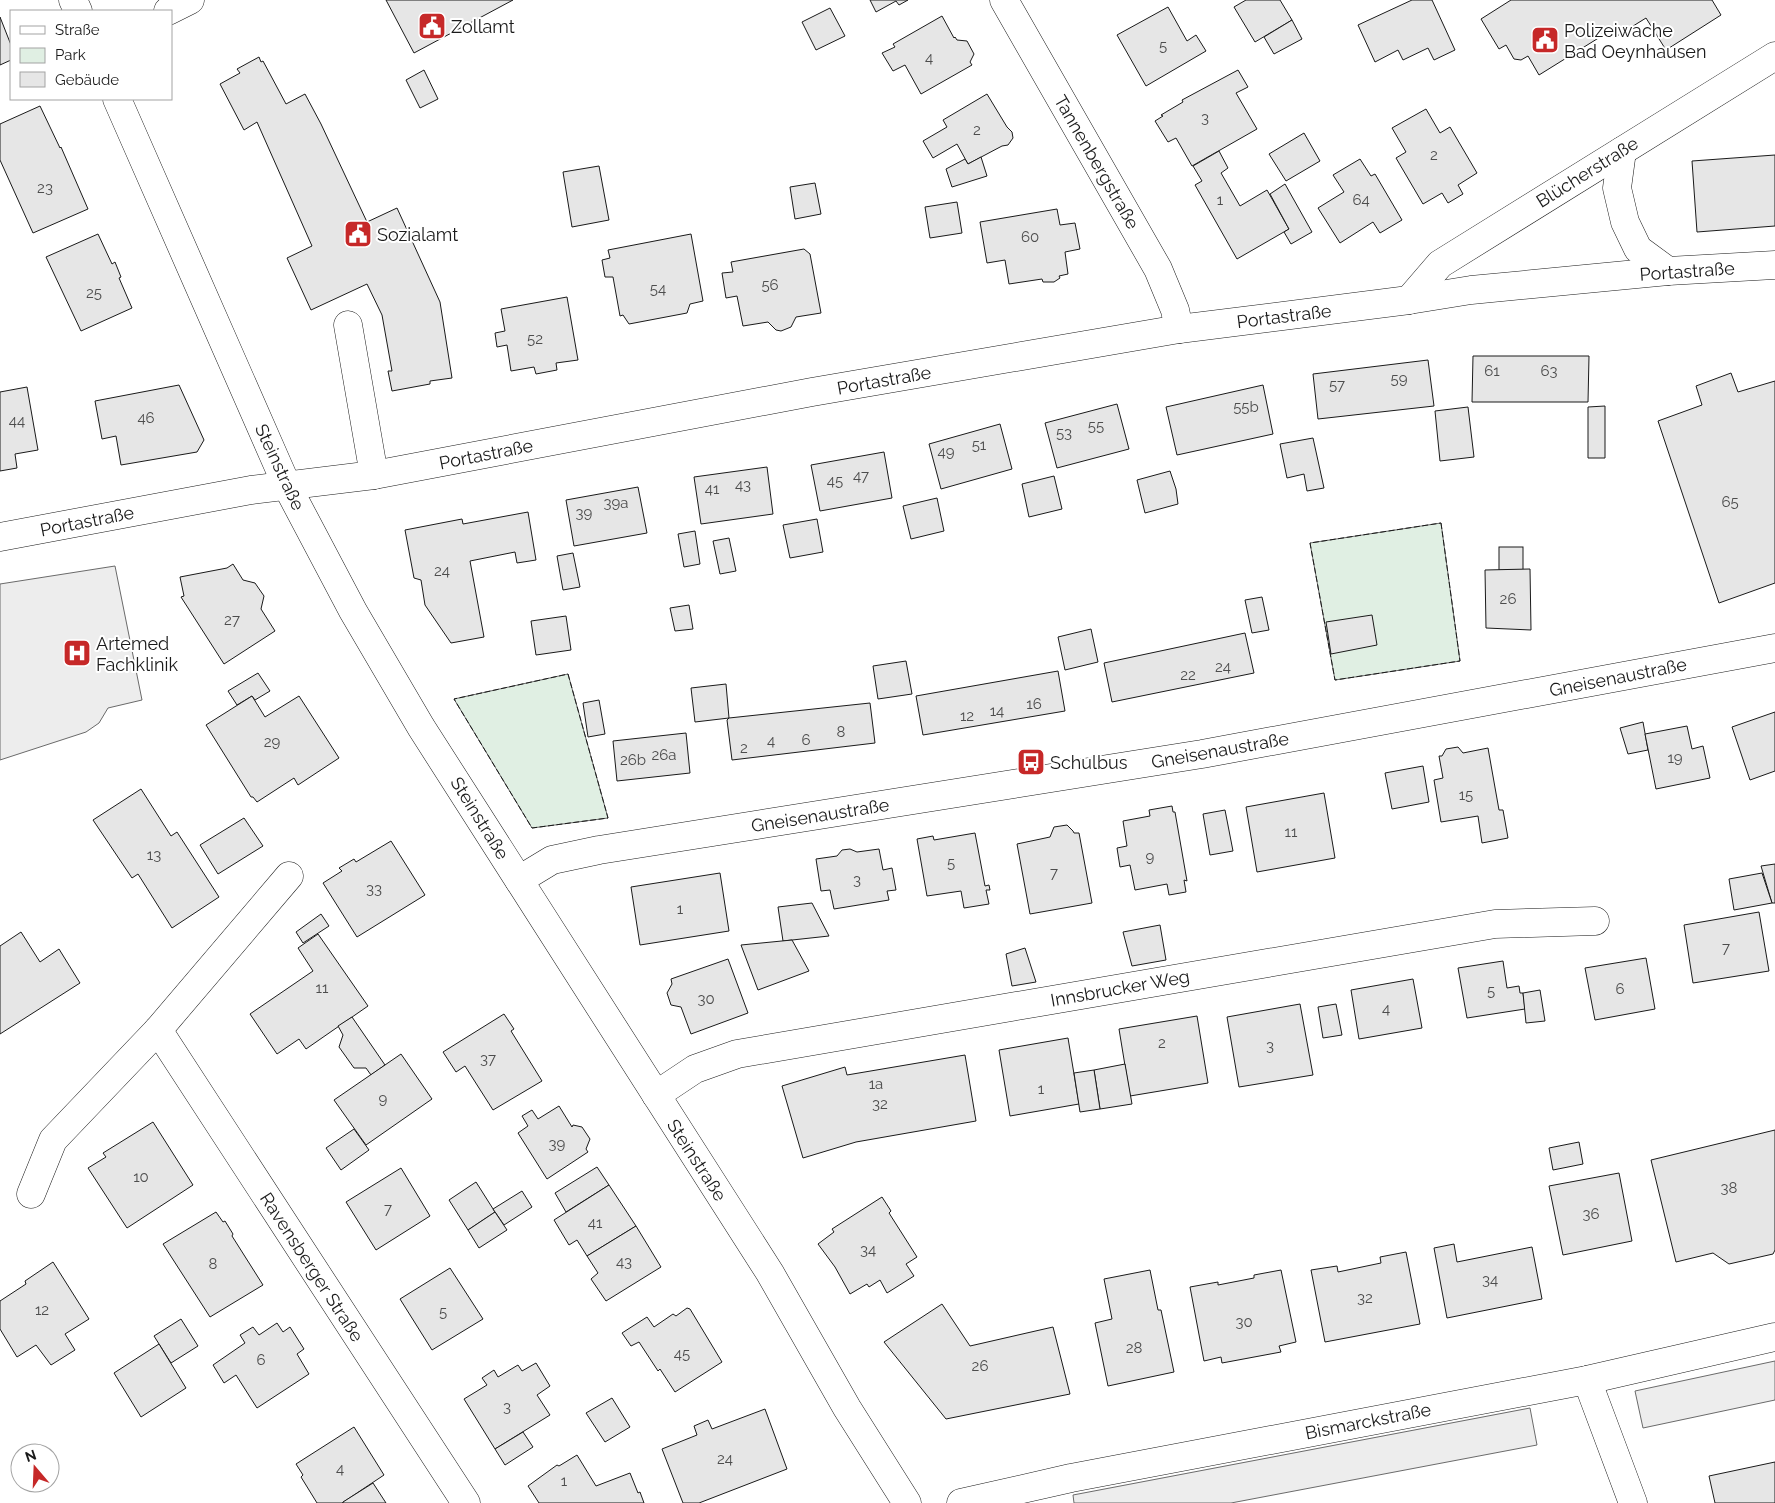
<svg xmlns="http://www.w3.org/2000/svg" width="1775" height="1503" font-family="Raleway,sans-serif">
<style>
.green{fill:#e0efe3;stroke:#6a6a6a}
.parking{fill:#ededed;stroke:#6a6a6a}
.building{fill:#e6e6e6;stroke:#1a1a1a}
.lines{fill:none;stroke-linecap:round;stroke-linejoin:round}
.minor-casing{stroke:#1a1a1a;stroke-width:29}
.major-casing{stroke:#1a1a1a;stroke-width:29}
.minor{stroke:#fff;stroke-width:28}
.major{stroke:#fff;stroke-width:28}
.fence{stroke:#1a1a1a;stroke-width:1;stroke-dasharray:6 2.5;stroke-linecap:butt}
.labels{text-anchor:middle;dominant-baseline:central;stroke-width:4;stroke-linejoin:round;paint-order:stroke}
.number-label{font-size:15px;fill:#4d4d4d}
.poi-label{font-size:18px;fill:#1a1a1a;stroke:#fff;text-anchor:start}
.street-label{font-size:18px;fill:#1a1a1a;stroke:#fff}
</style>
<rect width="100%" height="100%" fill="#fff"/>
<g class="green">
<path d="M1441,523L1460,661L1335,680L1310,543Z"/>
<path d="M568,674L608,818L532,828L454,699Z"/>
</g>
<g class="parking">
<path d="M115,566L142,700L108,708L99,723L86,732L0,760V584Z"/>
<path d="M1775,1361V1400L1643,1428L1635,1391Z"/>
<path d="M1530,1408L1537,1445L1231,1503H1074L1073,1495Z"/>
</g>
<g class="building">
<path d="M386,0H513L414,53Z"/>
<path d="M870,0H908L899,5L896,1L876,12Z"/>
<path d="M1246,0H1280L1292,20L1255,42L1234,7Z"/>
<path d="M1412,0H1432L1455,50L1434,60L1428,48L1403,60L1398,50L1375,62L1358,25Z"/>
<path d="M1511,0H1712L1721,15L1666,50L1646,18L1617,36L1613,29L1539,75L1528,56L1521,60L1514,59L1506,45L1499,49L1481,19Z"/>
<path d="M1168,7L1187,41L1196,35L1206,51L1146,86L1117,35Z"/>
<path d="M830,8L845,36L816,50L802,22Z"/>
<path d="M942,16L954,38L955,37L957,40L967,41L974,54L970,62L972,65L921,94L905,65L893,71L882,53L895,47L893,44Z"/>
<path d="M0,17L11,45V60L0,65Z"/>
<path d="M1292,20L1302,39L1274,54L1264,37Z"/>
<path d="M259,57L261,62L263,61L286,104L305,94L321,124L367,222L397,208L440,302L452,378L430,381V384L392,391L388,371H392L382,315L367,284L311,310L287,258L312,246L257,122L244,130L220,84L240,73L237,69Z"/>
<path d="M424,70L438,99L420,108L406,80Z"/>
<path d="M1238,70L1248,87L1236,93L1257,129L1192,166L1176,138L1168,142L1155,121L1163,116L1161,115L1183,102L1182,100Z"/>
<path d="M987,94L1007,127L1012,132L1013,138L1008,145L1002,146L968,164L957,144L933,158L923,141L947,127L943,120Z"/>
<path d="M40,106L60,148L61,147L88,209L33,233L0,160V124Z"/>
<path d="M1426,109L1440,133L1450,127L1477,173L1458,185L1463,194L1448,203L1442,193L1423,204L1396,158L1406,152L1392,128Z"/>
<path d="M1304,133L1320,161L1286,181L1269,154Z"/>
<path d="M1219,151L1228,168L1221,173L1240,206L1267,190L1289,229L1237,259L1195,185L1202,181L1193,166Z"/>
<path d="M1775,155V226L1697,232L1692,161Z"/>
<path d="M981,157L987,176L952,187L946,169L965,159L968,164Z"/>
<path d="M1360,159L1371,176L1375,174L1402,220L1380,233L1373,222L1340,243L1318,208L1344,192L1333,175Z"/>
<path d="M599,166L609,220L572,227L563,172Z"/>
<path d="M815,183L821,214L795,219L790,187Z"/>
<path d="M1285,184L1312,232L1291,244L1284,232L1289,229L1270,194Z"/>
<path d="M957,202L962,233L930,238L925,207Z"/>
<path d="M1057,209L1060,225L1075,223L1080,249L1065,252L1068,274L1059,276L1060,278L1054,282H1043L1042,279L1009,284L1005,260L987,263L980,222Z"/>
<path d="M98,234L112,264L115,262L121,277L119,278L132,308L81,331L46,257Z"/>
<path d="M691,234L703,301L690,304L687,313L629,324L623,315L620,316L613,277H605L602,260L610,258L608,250Z"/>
<path d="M804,249L810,254L821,313L796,317L791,327L781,331L776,330L768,322L743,326L737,296L726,298L722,273L733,272L731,262Z"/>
<path d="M567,297L578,360L556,363L557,370L536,374L534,367L511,371L507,345L497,347L495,333L505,331L501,309Z"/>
<path d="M1473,356H1589L1588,402H1472Z"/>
<path d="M1428,360L1434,406L1318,419L1313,374Z"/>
<path d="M1731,373L1738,392L1775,381V583L1719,603L1658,421L1702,405L1696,386Z"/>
<path d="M179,385L204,440L197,452L121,465L116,436L102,439L95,401Z"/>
<path d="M1263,385L1273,434L1177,455L1166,407Z"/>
<path d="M27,387L38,450L15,454L17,468L0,471V392Z"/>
<path d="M1117,404L1129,449L1057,468L1045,423Z"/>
<path d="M1605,406V458H1588V407Z"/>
<path d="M1468,407L1474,457L1440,461L1435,411Z"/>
<path d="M1000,424L1012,469L941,489L929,444Z"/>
<path d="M1313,438L1324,488L1307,491L1304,474L1287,478L1280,444Z"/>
<path d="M884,452L892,498L820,511L811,465Z"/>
<path d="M767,467L773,514L701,524L694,477Z"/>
<path d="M1170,471L1176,489L1178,504L1145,513L1137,480Z"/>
<path d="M1054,476L1062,509L1029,517L1022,484Z"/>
<path d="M638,487L647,533L574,546L566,500Z"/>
<path d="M937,498L944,531L911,539L903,506Z"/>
<path d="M528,512L536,560L517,563L515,552L470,561L484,637L451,643L425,605L421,580L414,578L405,530L462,519L463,524Z"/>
<path d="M817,519L823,552L790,558L783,525Z"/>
<path d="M695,531L700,564L684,567L678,534Z"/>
<path d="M729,538L736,571L720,574L713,541Z"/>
<rect x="1499" y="547" width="24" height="23"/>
<path d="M573,553L580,587L563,590L557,556Z"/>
<path d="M233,564L243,580L255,583L264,596L261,609L275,631L224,664L181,597L184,596L180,577L227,568Z"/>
<path d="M1530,569L1531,630L1486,628L1485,570Z"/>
<path d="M1262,597L1269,630L1252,633L1245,600Z"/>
<path d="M689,605L693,629L675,631L670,608Z"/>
<path d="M1372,615L1377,645L1331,654L1326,622Z"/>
<path d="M566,616L571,650L536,655L531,621Z"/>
<path d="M1091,629L1098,662L1065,670L1058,637Z"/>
<path d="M1245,633L1254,673L1112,702L1104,663Z"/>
<path d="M906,661L912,694L878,699L873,666Z"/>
<path d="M1058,671L1065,711L923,735L916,696Z"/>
<path d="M258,673L270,691L255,700L252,696L237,705L228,691Z"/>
<path d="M726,684L729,718L695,722L691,688Z"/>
<path d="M252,696L265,717L299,696L339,758L298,785L294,778L257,802L253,797H251L206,725Z"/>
<path d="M599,700L605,734L588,737L583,703Z"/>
<path d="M870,703L875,743L732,760L727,720L729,718Z"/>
<path d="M1775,712V771L1750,780L1732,727Z"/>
<path d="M1643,722L1648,750L1628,754L1620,728Z"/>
<path d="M1687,726L1692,749L1703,746L1710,778L1656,789L1645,734Z"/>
<path d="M686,733L690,773L617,781L613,741Z"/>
<path d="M1458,747L1463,753L1488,748L1499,810H1503L1508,838L1482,843L1478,816L1441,822L1434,780L1443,778L1439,756H1442L1446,749Z"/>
<path d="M1423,766L1429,802L1392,809L1385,773Z"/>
<path d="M141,789L171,836L177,832L219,897L172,928L138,874L132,878L93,820Z"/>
<path d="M1324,793L1335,858L1257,872L1246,807Z"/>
<path d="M1172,806L1173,812H1175L1187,881L1184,880L1186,892L1169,895L1167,884L1135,890L1130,865L1120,867L1117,848L1127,846L1123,821L1150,816L1149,810Z"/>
<path d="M1225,810L1233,851L1210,855L1203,814Z"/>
<path d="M244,818L263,846L218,874L200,845Z"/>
<path d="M1067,825L1073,831L1074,833H1079L1092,903L1030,914L1017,844L1050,837L1054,827Z"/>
<path d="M975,833L985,886L989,885L990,890H986L989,904L964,908L961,891L927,896L917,839L933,836L934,840Z"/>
<path d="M391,841L425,895L357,937L323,883L342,871L339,868L354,859L356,862Z"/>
<path d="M850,849L857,852L879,849L883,870L892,868L896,890L887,891L889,900L834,909L830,890L821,891L816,859L837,856L842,850Z"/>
<path d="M1775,864V903H1772L1761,866Z"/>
<path d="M720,873L729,931L640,945L631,887Z"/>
<path d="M1762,873L1772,903L1734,910L1729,879Z"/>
<path d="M812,903L829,936L783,941L778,907Z"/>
<path d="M1759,912L1769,971L1693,983L1684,925Z"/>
<path d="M321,914L329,926L303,943L296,932Z"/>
<path d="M1160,925L1166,960L1132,966L1123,932Z"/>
<path d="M21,932L40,962L59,949L80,983L0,1034V946Z"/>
<path d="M318,934L368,1006L306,1049L299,1039L277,1054L250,1014L313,971L298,948Z"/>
<path d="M792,940L809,971L758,990L741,945Z"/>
<path d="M1025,948L1036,982L1012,986L1006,954Z"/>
<path d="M1646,958L1655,1009L1595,1020L1585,968Z"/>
<path d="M728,959L748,1013L691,1034L681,1007L671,1005L667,993L672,984L671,979Z"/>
<path d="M1503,961L1507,988L1519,986L1520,993H1523L1525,1009L1467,1018L1458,968Z"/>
<path d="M1413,979L1422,1028L1359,1039L1351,990Z"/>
<path d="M1540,990L1545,1021L1526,1023L1523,993Z"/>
<path d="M1300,1004L1313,1075L1239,1087L1227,1017Z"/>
<path d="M1336,1004L1342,1035L1323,1038L1318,1007Z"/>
<path d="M504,1014L514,1029L511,1031L542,1081L493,1110L465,1066L456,1072L443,1052Z"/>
<path d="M1197,1016L1208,1083L1130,1096L1119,1029Z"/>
<path d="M352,1017L385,1065L371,1075L366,1068H354L339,1047L343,1035L338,1026Z"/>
<path d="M1068,1038L1079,1104L1010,1116L999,1050Z"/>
<path d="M401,1054L432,1099L366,1145L334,1100Z"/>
<path d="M965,1055L976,1121L856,1142L803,1158L782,1086L845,1067L847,1075Z"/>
<path d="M1125,1064L1132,1104L1100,1109L1094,1070Z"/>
<path d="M1094,1070L1100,1109L1080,1112L1074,1073Z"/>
<path d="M559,1106L572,1127L573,1125L582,1127L590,1139L586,1149L588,1152L547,1179L518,1133L528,1126L522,1116L532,1110L538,1119Z"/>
<path d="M153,1122L193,1185L127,1228L88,1168L106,1157L103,1153Z"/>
<path d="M354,1129L369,1150L341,1170L326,1148Z"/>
<path d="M1775,1130V1250L1773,1254L1729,1264L1713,1253L1676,1262L1651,1160Z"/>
<path d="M1579,1142L1583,1164L1553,1170L1549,1148Z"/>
<path d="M597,1167L609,1185L566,1212L555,1193Z"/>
<path d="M401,1168L430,1216L376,1250L346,1202Z"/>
<path d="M1619,1173L1632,1241L1563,1255L1549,1186Z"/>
<path d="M476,1182L495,1212L468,1230L449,1200Z"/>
<path d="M609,1185L636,1226L587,1256L577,1240L569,1245L554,1220Z"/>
<path d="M522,1191L532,1207L504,1225L493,1209Z"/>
<path d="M882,1197L891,1211L889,1213L917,1257L906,1264L914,1276L887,1293L880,1280L869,1287L867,1284L850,1294L835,1267L818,1244L834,1232L832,1229Z"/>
<path d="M216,1212L223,1222L225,1221L233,1234L232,1236L263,1285L210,1317L163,1244Z"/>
<path d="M495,1212L507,1230L479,1248L468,1230Z"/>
<path d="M636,1226L661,1267L606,1301L591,1279L598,1273L587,1256Z"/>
<path d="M1454,1244L1457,1262L1532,1247L1542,1299L1447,1318L1434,1248Z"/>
<path d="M1406,1252L1420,1324L1325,1342L1311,1270L1337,1266L1338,1272L1381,1263L1380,1257Z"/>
<path d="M53,1262L89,1319L65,1334L75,1350L51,1365L36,1345L17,1357L0,1329V1301L26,1284L25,1281Z"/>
<path d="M450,1268L483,1319L432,1350L400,1299Z"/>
<path d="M1150,1270L1158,1310H1161L1174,1372L1108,1386L1095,1323L1112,1319L1104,1279Z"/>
<path d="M1281,1270L1296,1342L1279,1346L1281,1352L1222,1363L1221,1357L1204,1361L1190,1287L1218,1282V1285L1254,1278V1275Z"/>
<path d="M942,1304L970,1346L1053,1327L1070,1394L946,1419L884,1342Z"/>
<path d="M687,1308L690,1309L722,1362L675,1392L660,1369L658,1371L639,1342L631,1346L622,1333L647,1317L654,1327L673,1314L676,1316Z"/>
<path d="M181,1319L198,1346L171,1363L154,1336Z"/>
<path d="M277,1323L283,1332L290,1327L304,1349L297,1354L309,1374L257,1408L236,1375L224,1383L213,1365L245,1343L240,1335L253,1327L259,1335Z"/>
<path d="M159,1344L186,1388L141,1417L114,1373Z"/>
<path d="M536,1363L550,1386L537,1395L550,1415L495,1449L464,1399L487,1385L482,1378L494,1370L498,1377L518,1365L522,1371Z"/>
<path d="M612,1398L630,1427L605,1442L586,1413Z"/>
<path d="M765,1409L787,1469L699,1503H683L662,1449L697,1435L694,1426L708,1420L712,1429Z"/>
<path d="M354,1427L384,1475L342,1503H317L301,1477L303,1475L296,1464Z"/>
<path d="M523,1432L533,1447L505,1465L495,1449Z"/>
<path d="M577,1455L596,1486L630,1473L638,1493L640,1492L644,1503H539L528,1486L557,1465L559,1466Z"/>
<path d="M1775,1462V1503H1715L1709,1476Z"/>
<path d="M373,1483L386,1503H343V1502Z"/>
</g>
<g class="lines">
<defs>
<g id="minor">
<path d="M1004,0L1158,269L1175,310L1179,329"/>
<path d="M168,11L190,0"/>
<path d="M1622,151L1617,188L1625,222L1638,249L1668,271"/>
<path d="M1409,300L1440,264L1775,56"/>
<path d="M348,325L374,475"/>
<path d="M0,537L251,490L374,475L812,392L1179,329L1409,300L1471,290L1668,271L1775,265"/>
<path d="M519,880L552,860L599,850L1202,754L1775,648"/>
<path d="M158,1030L466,1503"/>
<path d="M656,1095L695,1069L737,1054L1495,924L1595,921"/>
<path d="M31,1194L53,1140L158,1030L289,876"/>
<path d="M1587,1380L1633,1503"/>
<path d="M961,1503L1071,1478L1587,1380L1775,1337"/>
</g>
<g id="major">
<path d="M73,0L78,11"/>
<path d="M117,99L287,486L353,611L421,727L770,1273L847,1408L907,1503"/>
</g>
</defs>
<use href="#minor" class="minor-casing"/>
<use href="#major" class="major-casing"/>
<use href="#minor" class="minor"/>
<use href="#major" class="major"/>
<g class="fence">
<path d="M1441,523L1460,661L1335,680L1310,543Z"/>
<path d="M568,674L608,818L532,828L454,699Z"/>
</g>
</g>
<defs>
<symbol id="civic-square" viewBox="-11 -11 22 22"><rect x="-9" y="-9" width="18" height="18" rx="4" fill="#c62828" stroke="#fff"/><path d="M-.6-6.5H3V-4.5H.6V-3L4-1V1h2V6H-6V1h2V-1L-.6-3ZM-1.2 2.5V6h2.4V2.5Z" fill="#fff"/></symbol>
<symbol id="hospital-square" viewBox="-11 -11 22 22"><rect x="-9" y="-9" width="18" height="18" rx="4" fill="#c62828" stroke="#fff"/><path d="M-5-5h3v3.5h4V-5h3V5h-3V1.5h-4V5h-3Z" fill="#fff"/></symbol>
<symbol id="bus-square" viewBox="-11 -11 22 22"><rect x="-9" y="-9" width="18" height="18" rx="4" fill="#c62828" stroke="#fff"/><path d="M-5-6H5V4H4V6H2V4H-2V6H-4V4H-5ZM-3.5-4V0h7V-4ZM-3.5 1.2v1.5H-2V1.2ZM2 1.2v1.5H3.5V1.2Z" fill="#fff"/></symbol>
</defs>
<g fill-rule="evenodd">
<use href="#civic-square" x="416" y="10" width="32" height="32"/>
<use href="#civic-square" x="1529" y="24" width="32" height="32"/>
<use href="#civic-square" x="342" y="218" width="32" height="32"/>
<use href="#hospital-square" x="61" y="637" width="32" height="32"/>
<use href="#bus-square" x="1015" y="746" width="32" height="32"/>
</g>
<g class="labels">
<g class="number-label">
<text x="1163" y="46">5</text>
<text x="929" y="58">4</text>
<text x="1205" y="118">3</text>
<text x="977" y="130">2</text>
<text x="1434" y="155">2</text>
<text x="45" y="188">23</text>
<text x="1220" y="200">1</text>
<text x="1361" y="200">64</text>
<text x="1030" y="237">60</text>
<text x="770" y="285">56</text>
<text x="658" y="289">54</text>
<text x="94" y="293">25</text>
<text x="535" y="339">52</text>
<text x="1492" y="371">61</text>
<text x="1549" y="371">63</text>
<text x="1399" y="379">59</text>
<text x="1337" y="385">57</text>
<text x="1246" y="407">55b</text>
<text x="146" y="418">46</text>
<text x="17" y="421">44</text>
<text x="1096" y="426">55</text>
<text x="1064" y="433">53</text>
<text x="979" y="445">51</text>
<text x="946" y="452">49</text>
<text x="861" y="476">47</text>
<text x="835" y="481">45</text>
<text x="743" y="485">43</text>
<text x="712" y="489">41</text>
<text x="1730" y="502">65</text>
<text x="616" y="503">39a</text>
<text x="584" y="513">39</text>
<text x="442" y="571">24</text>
<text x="1508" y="599">26</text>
<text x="232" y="620">27</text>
<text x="1223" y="667">24</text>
<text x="1188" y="675">22</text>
<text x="1034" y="704">16</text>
<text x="997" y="711">14</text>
<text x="967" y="716">12</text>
<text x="841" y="732">8</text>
<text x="806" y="740">6</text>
<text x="771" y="741">4</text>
<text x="272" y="742">29</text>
<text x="744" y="748">2</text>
<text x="664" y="755">26a</text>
<text x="1675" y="758">19</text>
<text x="633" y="760">26b</text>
<text x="1466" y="795">15</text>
<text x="1291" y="832">11</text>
<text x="154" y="855">13</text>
<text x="1150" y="857">9</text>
<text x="951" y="863">5</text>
<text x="1054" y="873">7</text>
<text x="857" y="880">3</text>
<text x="374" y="889">33</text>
<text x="680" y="909">1</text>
<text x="1726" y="948">7</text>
<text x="322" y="988">11</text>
<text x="1620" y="989">6</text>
<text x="1491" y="991">5</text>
<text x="706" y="999">30</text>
<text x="1386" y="1009">4</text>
<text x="1162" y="1043">2</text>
<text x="1270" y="1046">3</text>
<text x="488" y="1059">37</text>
<text x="876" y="1084">1a</text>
<text x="1041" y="1089">1</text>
<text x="383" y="1099">9</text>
<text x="880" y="1104">32</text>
<text x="557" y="1144">39</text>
<text x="141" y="1177">10</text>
<text x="1729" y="1188">38</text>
<text x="388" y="1209">7</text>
<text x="1591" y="1214">36</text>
<text x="595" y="1223">41</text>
<text x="868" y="1250">34</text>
<text x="624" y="1262">43</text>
<text x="213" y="1264">8</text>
<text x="1490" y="1280">34</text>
<text x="1365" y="1298">32</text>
<text x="42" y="1310">12</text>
<text x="443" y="1312">5</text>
<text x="1244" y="1322">30</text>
<text x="1134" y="1348">28</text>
<text x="682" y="1354">45</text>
<text x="261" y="1360">6</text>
<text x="980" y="1366">26</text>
<text x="507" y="1407">3</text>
<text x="725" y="1459">24</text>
<text x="340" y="1469">4</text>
<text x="564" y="1481">1</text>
</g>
<g class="poi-label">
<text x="451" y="26">Zollamt</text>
<text x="1564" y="30">Polizeiwache<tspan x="1564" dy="21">Bad Oeynhausen</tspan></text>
<text x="377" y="234">Sozialamt</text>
<text x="96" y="643">Artemed<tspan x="96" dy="21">Fachklinik</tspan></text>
<text x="1050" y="762">Schulbus</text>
</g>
<g class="street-label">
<text transform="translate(1097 162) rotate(60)">Tannenbergstraße</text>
<text transform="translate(1587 172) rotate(-32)">Blücherstraße</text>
<text transform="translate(1687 271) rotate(-4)">Portastraße</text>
<text transform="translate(1284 316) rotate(-7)">Portastraße</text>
<text transform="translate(884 380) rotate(-10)">Portastraße</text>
<text transform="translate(486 454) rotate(-11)">Portastraße</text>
<text transform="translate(280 467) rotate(65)">Steinstraße</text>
<text transform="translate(87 521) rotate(-11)">Portastraße</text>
<text transform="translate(1618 677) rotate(-11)">Gneisenaustraße</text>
<text transform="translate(1220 750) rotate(-10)">Gneisenaustraße</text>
<text transform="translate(820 815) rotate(-9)">Gneisenaustraße</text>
<text transform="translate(480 818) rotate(58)">Steinstraße</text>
<text transform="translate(1120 988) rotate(-10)">Innsbrucker Weg</text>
<text transform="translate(697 1160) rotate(57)">Steinstraße</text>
<text transform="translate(312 1267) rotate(57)">Ravensberger Straße</text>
<text transform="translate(1368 1421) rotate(-11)">Bismarckstraße</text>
</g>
</g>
<rect x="10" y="10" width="162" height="90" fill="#ffffff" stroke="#a3a3a3"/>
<rect x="20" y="26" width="25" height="8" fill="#ffffff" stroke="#a3a3a3"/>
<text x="55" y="35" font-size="15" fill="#1a1a1a">Straße</text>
<rect x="20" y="48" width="25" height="15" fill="#e0efe3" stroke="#a3a3a3"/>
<text x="55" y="60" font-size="15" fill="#1a1a1a">Park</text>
<rect x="20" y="72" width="25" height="15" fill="#e6e6e6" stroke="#a3a3a3"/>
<text x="55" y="85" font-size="15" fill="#1a1a1a">Gebäude</text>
<g transform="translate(35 1468) rotate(341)"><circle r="24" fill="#ffffff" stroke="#a3a3a3"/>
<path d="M0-4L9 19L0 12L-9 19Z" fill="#c62828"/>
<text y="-8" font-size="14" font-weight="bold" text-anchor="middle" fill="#1a1a1a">N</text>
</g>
</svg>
